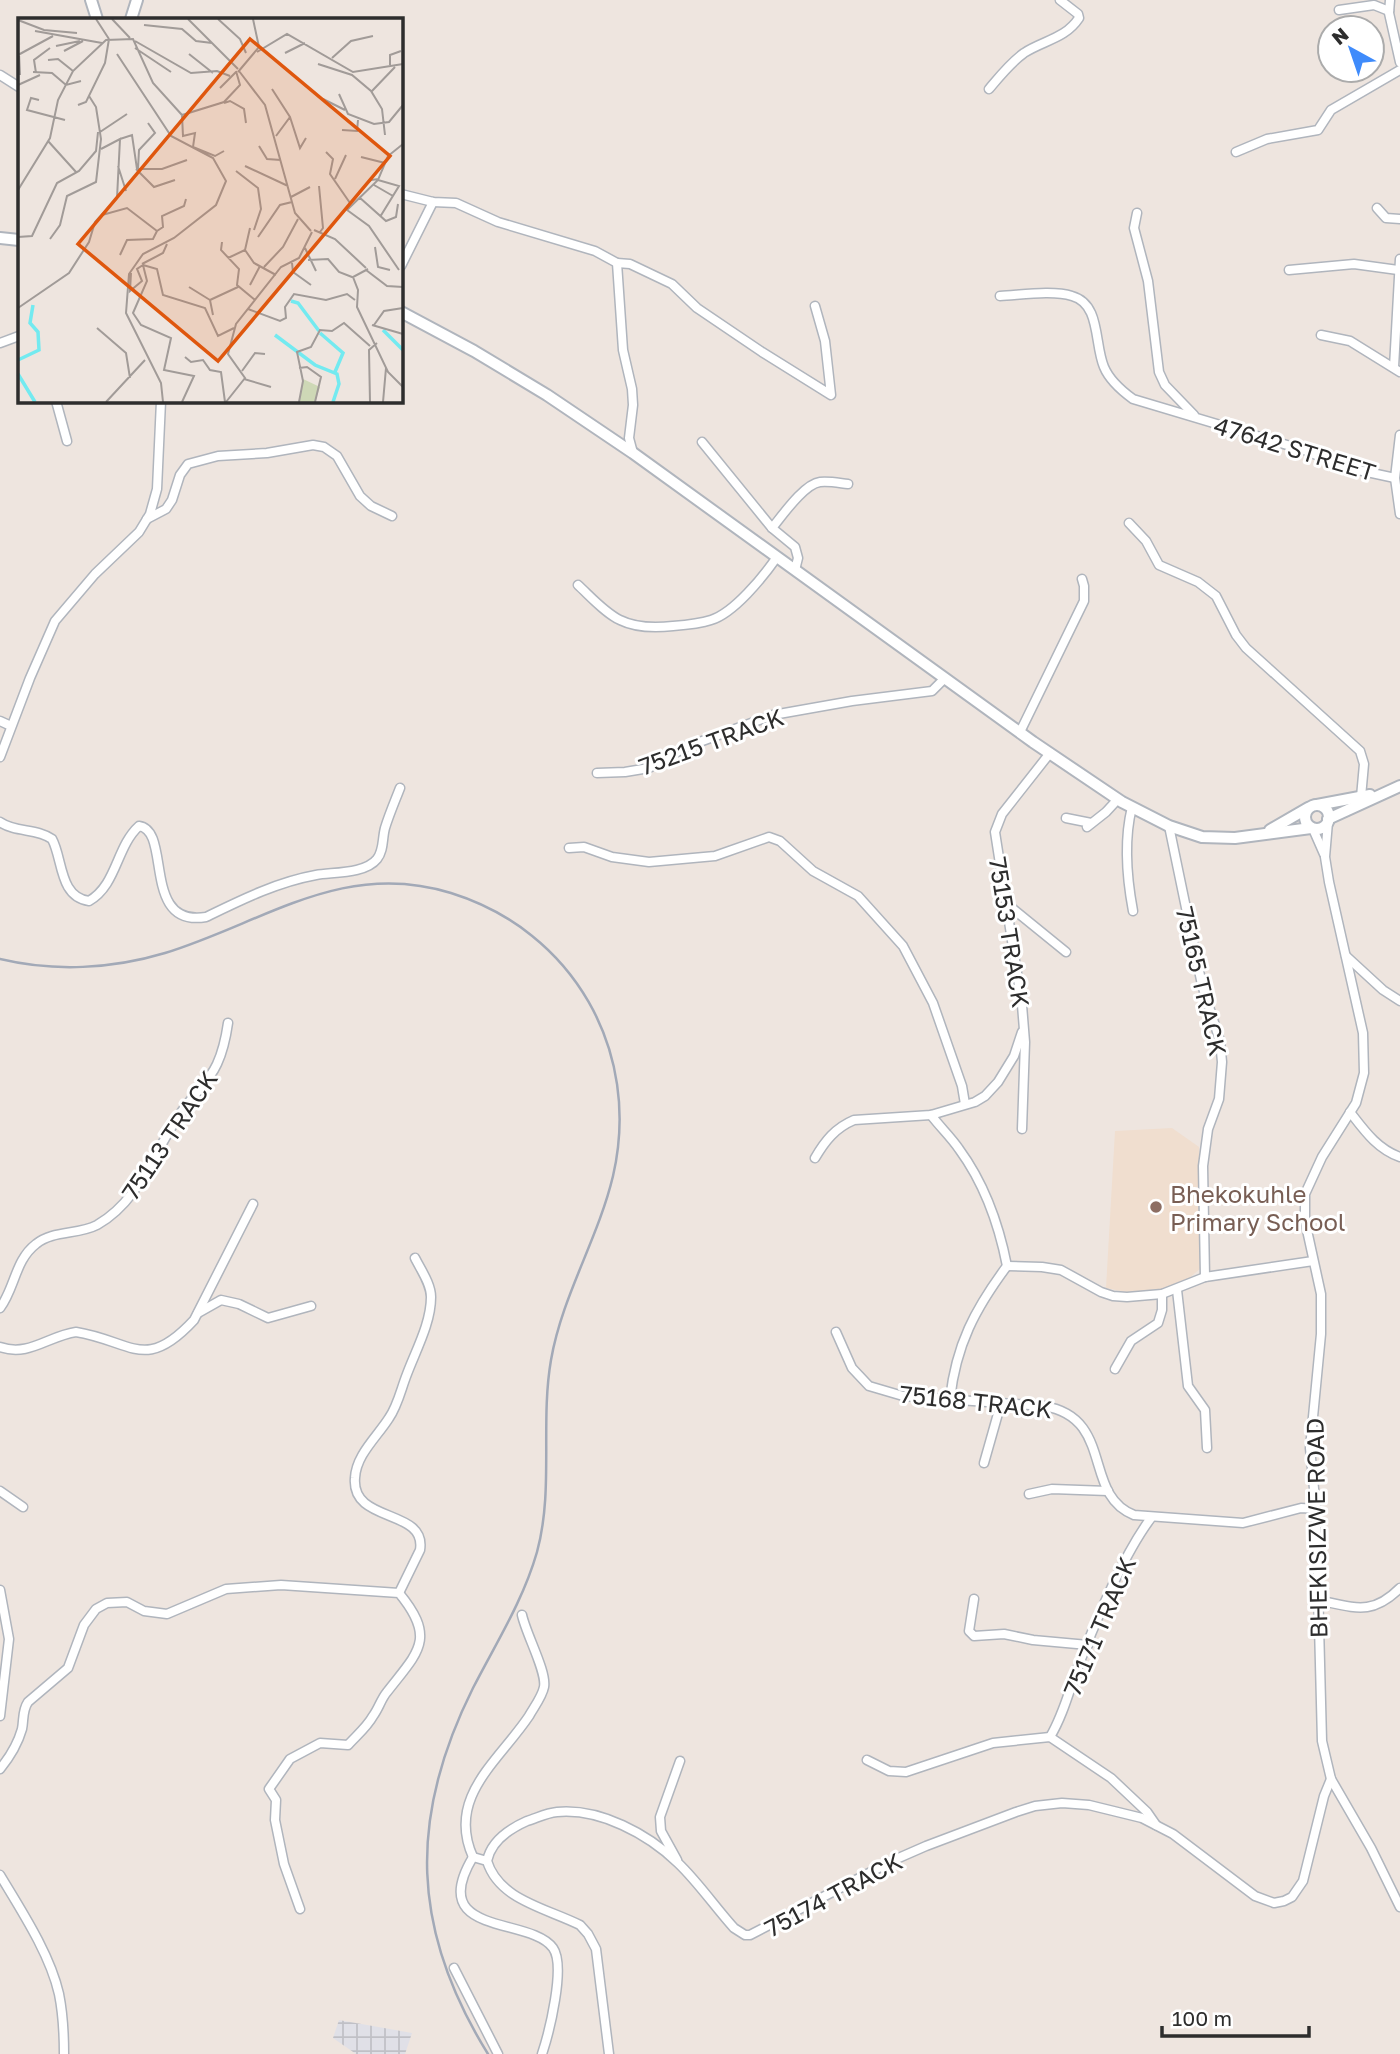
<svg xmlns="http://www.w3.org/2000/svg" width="1400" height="2054" font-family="'Golos Text',sans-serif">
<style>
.industrial{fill:url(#industrial-grid)}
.education{fill:#f0decf}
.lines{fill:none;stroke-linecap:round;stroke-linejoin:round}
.minor-casing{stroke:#b0b5bd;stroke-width:11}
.tertiary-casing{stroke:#b0b5bd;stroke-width:14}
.minor{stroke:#fff;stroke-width:8}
.tertiary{stroke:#fff;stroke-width:10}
.rail{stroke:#a2a9b7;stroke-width:2.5}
.education-dot{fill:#8d6e63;stroke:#fff;stroke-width:2.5}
.labels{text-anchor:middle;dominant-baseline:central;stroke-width:6;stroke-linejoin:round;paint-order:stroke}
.street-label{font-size:24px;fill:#2d2d2d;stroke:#fff}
.education-label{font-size:24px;fill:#785e54;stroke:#fff;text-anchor:start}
.inset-river{fill:none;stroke:#73eaf0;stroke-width:3.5}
.inset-road{fill:none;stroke:#a19b98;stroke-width:2}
.view{fill:#df570e;fill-opacity:0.15;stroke:#df570e;stroke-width:3.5}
.inset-edge{fill:none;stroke:#2d2d2d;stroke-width:3.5}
</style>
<defs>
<pattern id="industrial-grid" width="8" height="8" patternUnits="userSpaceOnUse" patternTransform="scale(1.75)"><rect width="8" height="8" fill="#e0e0e7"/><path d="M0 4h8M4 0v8" fill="none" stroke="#c0c0c6"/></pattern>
</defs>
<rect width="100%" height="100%" fill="#eee5df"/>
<path class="industrial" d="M339,2020L412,2033L405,2054H356L333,2038Z"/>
<path class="education" d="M1172,1128L1199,1147L1202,1267L1180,1286L1167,1291L1126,1292L1106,1288L1115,1131Z"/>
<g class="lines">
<defs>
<g id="minor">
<path d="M1390,0L1389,13L1400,62"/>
<path d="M1339,10L1374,5L1389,11"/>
<path d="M0,75L19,87"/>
<path d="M989,89C1000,76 1010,63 1024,53C1044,40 1065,39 1079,18L1078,14L1060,0"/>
<path d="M1236,152L1267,139L1318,130L1331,110L1400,70"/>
<path d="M401,194L433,202L456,203L498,222L595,251L617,263L623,350L632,389L633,405L629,438L633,453"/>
<path d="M1377,208L1386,218L1400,219"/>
<path d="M1137,213L1134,228L1148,281L1159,372L1165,385L1194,415"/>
<path d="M617,263L630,264L672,284L697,308L762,352L831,395L825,341L815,306"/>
<path d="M401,266L433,202"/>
<path d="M1289,270L1354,264L1398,270"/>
<path d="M1000,296C1021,295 1053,290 1072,296C1101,304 1094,344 1104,367C1109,379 1122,391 1133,399L1307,451L1344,467L1395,478"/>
<path d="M1321,335L1350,341L1400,372"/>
<path d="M0,343L19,336"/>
<path d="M1394,367L1400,259"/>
<path d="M56,401L67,441"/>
<path d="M1400,435L1395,478L1400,514"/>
<path d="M702,442L772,528L795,547L798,558L795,570"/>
<path d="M147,519L166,509L172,500L180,475L188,464L218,456L267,453L313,445L324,447L337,456L360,496L371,506L392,516"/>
<path d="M1129,523L1146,541L1159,565L1198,582L1216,596L1236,635L1246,648L1360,751L1364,764L1361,797"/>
<path d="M772,528C782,516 804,484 820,482C829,481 839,483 848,484"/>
<path d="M578,585C590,596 605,613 620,620C636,628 655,628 673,626C686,625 699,624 711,620C734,613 763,577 777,557"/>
<path d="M0,721L11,726"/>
<path d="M1020,732L1084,601V586L1082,579"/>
<path d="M0,757L30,678L55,621L95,574L139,532L150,514L157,489L161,401"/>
<path d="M597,773L625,772L649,768L686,747L773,715L852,701L932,691L945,678"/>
<path d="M1132,807C1124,839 1127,879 1133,911"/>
<path d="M1066,818L1091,823"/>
<path d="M0,822C16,833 37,828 52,839C63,859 59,897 89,901C117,885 116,847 139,826C172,830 141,928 206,917C241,900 277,882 316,875C333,872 365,874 377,859C384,850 382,839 385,828C389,815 395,801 400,788"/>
<path d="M1328,822L1325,857L1329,882L1363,1033L1364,1073L1356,1103L1322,1157L1305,1194V1221L1321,1294V1334L1310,1448L1316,1509L1322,1741L1331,1779L1371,1848L1400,1907"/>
<path d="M1169,826L1202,985L1220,1041L1222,1062L1219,1099L1208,1129L1203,1166L1205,1277"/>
<path d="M1087,827L1106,812L1118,799"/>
<path d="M1313,829L1324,854"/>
<path d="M569,848L584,847L612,857L649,862L715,856L769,837L780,841L813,871L858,896L903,946L933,1003L962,1086L965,1104"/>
<path d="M1007,904L1066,952"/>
<path d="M1346,956L1383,990L1400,1001"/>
<path d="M1350,1112C1364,1130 1377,1149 1400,1157"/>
<path d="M931,1115C940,1127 951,1137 959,1149C984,1183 999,1225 1007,1266C975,1309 956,1345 950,1399"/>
<path d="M1022,1129L1025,1042L1022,1005L995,832L1002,814L1050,753"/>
<path d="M815,1158C825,1141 835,1128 854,1120L931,1115L975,1102L985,1096L998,1082L1014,1056L1022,1032"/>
<path d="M1007,1266L1042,1267L1061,1270L1101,1292L1113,1296L1127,1297L1162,1294L1205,1277L1313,1261"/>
<path d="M1177,1290L1188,1386L1205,1410L1207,1448"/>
<path d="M0,1308C15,1288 15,1260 36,1244C53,1230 78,1235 97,1225C141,1200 154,1150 182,1111C193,1095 209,1082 217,1064C223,1051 226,1037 228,1023"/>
<path d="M198,1313L221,1300L239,1304L268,1318L311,1306"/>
<path d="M836,1332L852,1368L869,1386L903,1396L1044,1406C1115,1418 1082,1495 1134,1515L1243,1523L1301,1508L1316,1509"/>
<path d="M0,1347C29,1357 48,1336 76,1332C132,1341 145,1373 194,1320L253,1204"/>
<path d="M1115,1369L1131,1341L1158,1323L1162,1310V1294"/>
<path d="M984,1463L1001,1403"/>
<path d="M0,1491L23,1507"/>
<path d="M1029,1494L1052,1489L1108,1491"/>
<path d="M0,1590L9,1639L0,1716"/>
<path d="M399,1593L420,1550C427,1508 351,1524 355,1478C356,1455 377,1437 389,1418C398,1405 401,1389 407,1374C416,1350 431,1323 431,1297C431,1284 421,1270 415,1258"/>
<path d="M974,1599L969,1631L974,1636L1004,1634L1033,1640L1088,1645"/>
<path d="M1317,1600C1354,1607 1371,1617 1400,1588"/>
<path d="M1050,1737C1062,1717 1068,1695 1076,1672C1094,1625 1121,1558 1151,1518"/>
<path d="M867,1760L889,1771L906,1772L993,1743L1050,1737L1111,1778L1147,1812L1156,1825"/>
<path d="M0,1769C9,1758 18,1743 22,1729C24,1719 22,1711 28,1702L68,1668L84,1625L96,1609L107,1603L127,1602L144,1611L167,1614L226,1589L281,1585L399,1593C437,1639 418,1652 387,1692C381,1699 379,1708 373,1716C367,1727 356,1736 348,1745L320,1743L290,1759L269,1789L276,1800L275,1820L284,1864L300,1909"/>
<path d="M473,1857C446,1797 499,1761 529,1716C534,1707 542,1697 544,1687C547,1672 526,1634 522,1615"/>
<path d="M677,1860L661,1831L660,1817L680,1761"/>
<path d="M487,1861L473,1857C425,1937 530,1916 553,1948C566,1966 549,2033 542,2054"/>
<path d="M0,1875C21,1910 50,1954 59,1994C63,2014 64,2033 64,2054"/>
<path d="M454,1968L498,2054"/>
<path d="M609,2054L596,1949L588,1934L580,1925C546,1908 499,1900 487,1861C491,1841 509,1829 527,1821C537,1818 546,1813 557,1812C600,1808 648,1834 678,1863C698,1882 715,1907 734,1928L745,1935H750L894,1860L926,1846L1016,1812L1035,1806L1062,1803L1089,1805L1142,1818L1173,1834L1255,1896L1274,1903L1284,1901L1292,1897L1303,1881L1324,1796L1331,1779"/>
</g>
<g id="tertiary">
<path d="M91,0L97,19"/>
<path d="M131,19L137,0"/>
<path d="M0,238L19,240"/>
<path d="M401,312L474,351L547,395L633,453L1033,742L1122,802L1169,826L1202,837L1235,838L1311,828"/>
<path d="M1317,805L1370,795"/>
<circle cx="1317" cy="817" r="12"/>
<path d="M1328,819L1400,786"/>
<path d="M1270,830L1308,808"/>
</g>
</defs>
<use href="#minor" class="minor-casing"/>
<use href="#tertiary" class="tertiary-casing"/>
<use href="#minor" class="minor"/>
<use href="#tertiary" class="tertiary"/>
<path class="rail" d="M0,959C54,972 112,969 165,953C263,923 343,859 451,893C573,931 642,1051 613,1176C598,1239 562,1296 551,1360C540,1423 554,1490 537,1552C523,1601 496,1643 473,1688C408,1818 411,1930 488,2054"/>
</g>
<circle class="education-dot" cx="1156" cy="1207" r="7"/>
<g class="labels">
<g class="street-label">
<text transform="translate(1295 448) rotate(17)">47642 STREET</text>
<text transform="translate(711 741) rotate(-20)">75215 TRACK</text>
<text transform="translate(1010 932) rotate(81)">75153 TRACK</text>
<text transform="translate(1202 981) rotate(77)">75165 TRACK</text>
<text transform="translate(169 1135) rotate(-56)">75113 TRACK</text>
<text transform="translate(976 1401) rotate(6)">75168 TRACK</text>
<text transform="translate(1316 1528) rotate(-91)">BHEKISIZWE ROAD</text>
<text transform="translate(1099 1626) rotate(-67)">75171 TRACK</text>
<text transform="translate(833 1894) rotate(-28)">75174 TRACK</text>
</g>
<g class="education-label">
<text x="1170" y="1193">Bhekokuhle<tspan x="1170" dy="28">Primary School</tspan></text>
</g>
</g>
<g transform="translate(18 18)">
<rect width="385" height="385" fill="#eee5df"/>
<path d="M285,361L302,369L297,384H281Z" fill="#ced8b6"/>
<path class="inset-river" d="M273,283L280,285L301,313M365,312L385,332M302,315L325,335L317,354M257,317L297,347L319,356L321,366L315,384M0,342L21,332L20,314L12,305L15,287M0,356L17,384"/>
<path class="inset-road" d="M78,1L91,21M94,1L112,20M170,1L220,51M200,1L222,21L228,35M0,2L26,12L59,15M126,7L164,11L178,23L194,25M17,13L84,25M117,23L173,55L199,53L212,58M38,28L62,23M117,30L153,54M46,33L65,23M239,34L269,16L335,54L385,46M1,35L2,57M267,35L287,25M99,36L153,118L195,140L208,163L198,187L156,220L125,236L111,256L108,295L143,365L145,384M171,36L195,55M0,37L35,18M314,40L333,23L355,18M30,42L40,41L55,53M300,46L334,57L353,73L364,91L367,117M372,47V37L383,33M221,53L247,87L277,195L293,213M15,54L34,55L48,67L63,63M220,54L241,29L235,1M18,55L16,42L32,30M0,67L22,57M202,70L218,54M254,71L272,99L258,118M354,73L377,49M321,76L330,96L356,106L371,104L385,87M305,81L327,92M21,82L13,80L9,92L47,102M206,85L212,83L226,91L228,105M60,87L68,84L87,45L91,21M164,97L165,118L177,115L175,129L197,138L206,133M272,99L282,130L288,120M324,112L339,113L340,102M82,114L109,96M102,121L114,117L119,151H144L169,142M30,123L58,154M241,128L249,141L263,142M308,134L315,141L312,156L332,185M343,139L367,145M100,148L108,173M227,148L270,168M118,151L136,169L157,162M120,151L121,132L137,115L130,105M218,153L240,170L243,191L236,212M317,161L328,137M360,162L381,168L362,199M356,167L375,178M301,168L305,210L302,214M0,172L32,120L40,82L55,53L88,22L115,21L135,65L164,97L206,84L222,67L218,53M341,174L353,162L361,161M273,179L292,169M341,179L368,203L378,199L380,186M84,197L109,190L139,213L135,221L109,222L102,237M296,212L317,221L348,250M139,213L145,209L144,198L166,188L168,181M0,219L14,218L39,165L61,153L78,133L80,114M240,219L262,187L274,184M32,221L42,207L49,178L78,164L83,121L78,89L71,78M204,224L203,232L221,251L219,267L237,282M357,229L360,249L372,252M287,230L298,253M227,232L236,245L258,257M210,240L227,232L232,210M290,242L310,241L321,254L334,259M274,245L275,254L293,267M124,246L145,235L149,226M125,247L129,263L115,295L123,307L153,320L146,352L176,358L164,384M125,247L139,251L145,277L187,290L200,318L216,310M246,249L265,229L280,201M350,251L335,259L340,272L339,289L370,354L385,369M348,252L369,268L385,269M381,252L351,208L329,192L360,162L370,138L385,126M113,255L112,273L124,263L119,251L125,247M232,267L242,248M171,269L192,282L195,297M192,282L220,269M0,290L51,255L71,224L77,204L99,180L102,121L83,131M230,291L262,303L268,300L267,289L276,276L308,282L329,276L337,282M354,307L385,316M356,307L366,293L385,290M79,310L108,335L112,360M167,339L173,344L185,342L192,352L203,354L207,384M281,350L289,349L303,359L297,384M224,353L237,335L247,336M226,361L253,369M88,384L127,342M208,384L227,360L210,336L218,306L263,249L281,240L294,214M281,384L285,363L279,334L293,329L302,312L314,313L326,305L352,328M352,384L351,332L359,325M365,384L368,350"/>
<path class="view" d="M232,21L372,138L200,343L60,226Z"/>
<rect width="385" height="385" class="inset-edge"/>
</g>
<g transform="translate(1351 49) rotate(320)"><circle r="33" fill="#ffffff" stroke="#ababab" stroke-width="2"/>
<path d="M0-5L12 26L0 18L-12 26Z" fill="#3f8bfb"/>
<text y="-10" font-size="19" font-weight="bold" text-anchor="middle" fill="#2d2d2d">N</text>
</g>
<path d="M1162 2026v10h147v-10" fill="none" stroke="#2d2d2d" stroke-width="3.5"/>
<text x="1172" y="2026" font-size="21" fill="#2d2d2d" stroke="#ffffff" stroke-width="5" paint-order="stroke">100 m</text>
</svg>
